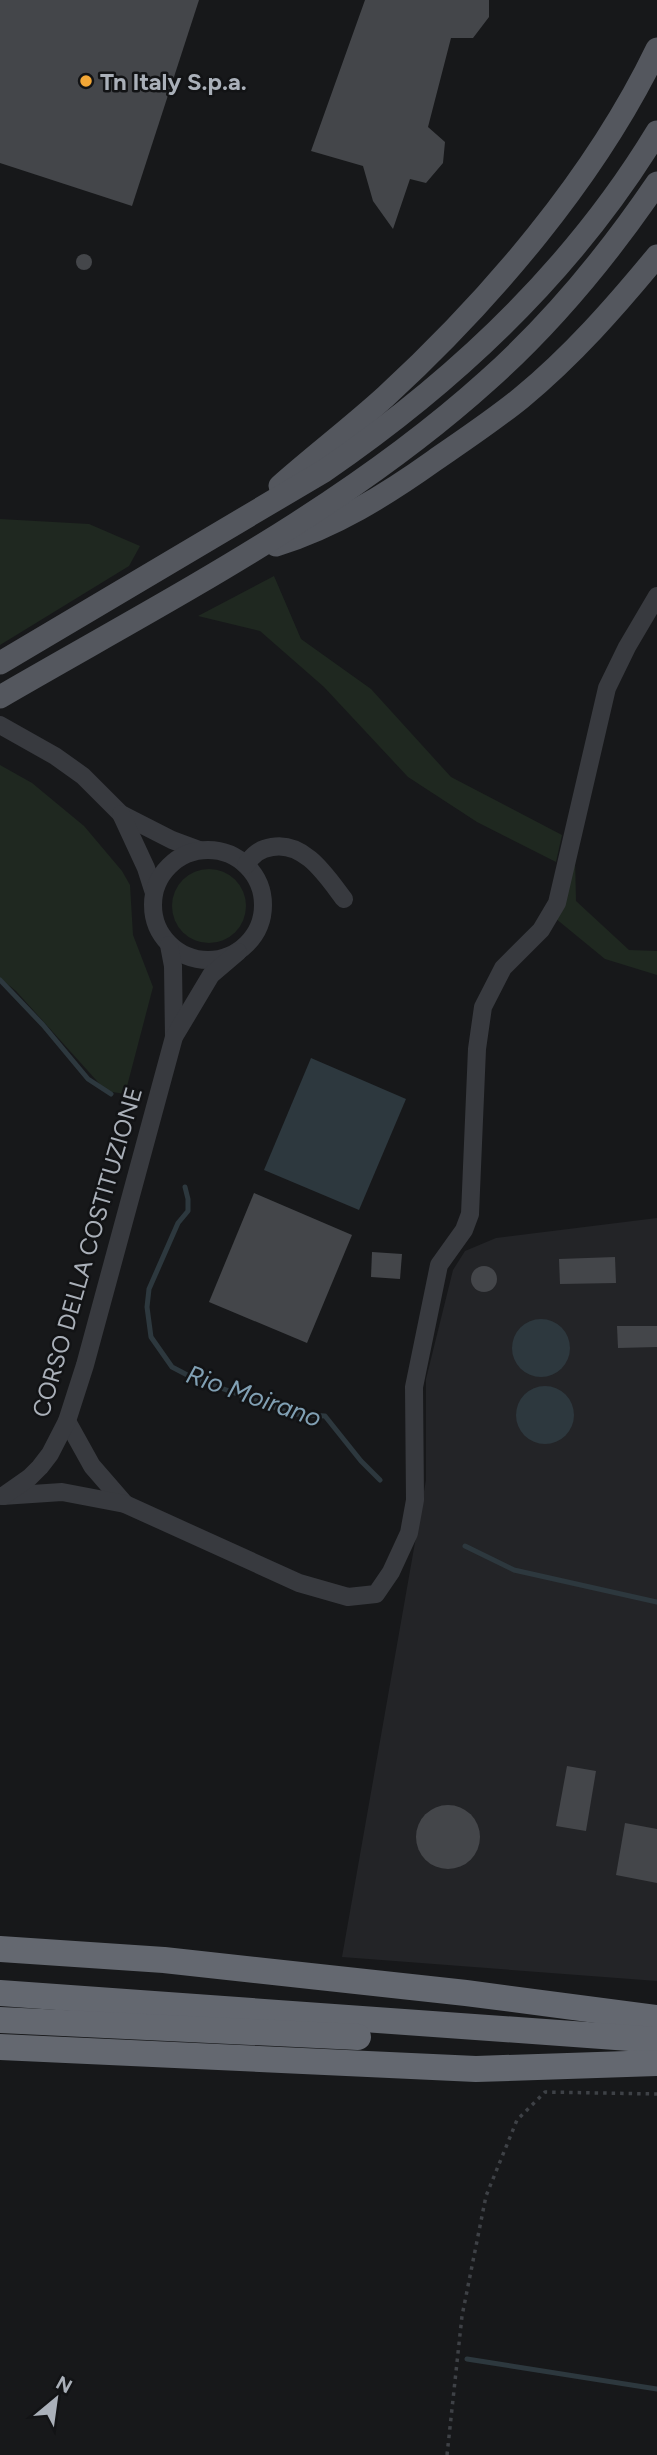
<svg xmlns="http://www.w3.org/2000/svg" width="657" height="2455" font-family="Figtree,sans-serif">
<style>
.built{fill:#232427}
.green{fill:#1f2820}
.water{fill:#2d383e}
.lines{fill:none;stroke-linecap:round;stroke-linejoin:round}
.stream{stroke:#2d383e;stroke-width:5}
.building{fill:#44464a}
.path{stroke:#3e4146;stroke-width:3.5;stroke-dasharray:3.5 5;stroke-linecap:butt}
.minor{stroke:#383a3f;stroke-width:18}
.major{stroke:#54575e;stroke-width:23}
.highway{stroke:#646870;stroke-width:26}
.poi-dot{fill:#f3a736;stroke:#121315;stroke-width:2.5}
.labels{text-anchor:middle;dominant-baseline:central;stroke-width:5;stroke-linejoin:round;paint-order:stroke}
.poi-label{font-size:24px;font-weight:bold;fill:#aab0b9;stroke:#121315;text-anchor:start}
.street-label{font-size:24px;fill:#aab0b9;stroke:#121315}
.water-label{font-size:26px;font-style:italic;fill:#81a0b4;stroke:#121315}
</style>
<rect width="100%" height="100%" fill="#17181a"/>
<path class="built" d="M657,1218V1981L342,1957L426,1480V1379L453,1270L465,1251L496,1238Z"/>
<g class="green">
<path d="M0,519L89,524L140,546L129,566L0,645Z"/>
<path d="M274,576L301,639L371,689L451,777L562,835L556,862L477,822L408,777L324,687L260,631L198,616Z"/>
<path d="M0,765L32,783L84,826L122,871L130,885L133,935L153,987L125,1094L106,1091L16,991L0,978Z"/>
<path d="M575,856L576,901L629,950L657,951V975L605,959L555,918Z"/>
<circle cx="209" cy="906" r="37"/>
</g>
<g class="water">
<path d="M311,1058L406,1099L359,1210L264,1170Z"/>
<circle cx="541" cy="1348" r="29"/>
<circle cx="545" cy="1415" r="29"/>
</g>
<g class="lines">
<g class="stream">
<path d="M0,980L43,1025L88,1079L111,1094"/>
<path d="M185,1187L188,1199V1211L178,1223L149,1289L147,1307L151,1337L172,1367L193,1378L293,1414L325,1416L361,1461L380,1480"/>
<path d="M465,1546L514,1570L657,1602"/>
<path d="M467,2359L657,2389"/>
</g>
</g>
<g class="building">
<path d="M0,0H199L132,206L0,163Z"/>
<path d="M365,0H489V17L473,38H451L428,127L445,142L443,163L426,183L410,179L393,229L373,201L363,166L311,151Z"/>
<circle cx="84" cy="262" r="8"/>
<path d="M254,1193L352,1235L307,1343L209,1302Z"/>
<path d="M372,1252L402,1254L400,1279L371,1277Z"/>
<path d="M615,1257L616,1283L560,1284L559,1259Z"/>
<circle cx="484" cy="1279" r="13"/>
<path d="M617,1326H657V1347L618,1348Z"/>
<path d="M567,1766L596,1771L586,1831L556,1826Z"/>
<circle cx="448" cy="1837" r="32"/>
<path d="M625,1823L657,1829V1883L616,1875Z"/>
</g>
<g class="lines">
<path class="path" d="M447,2455L462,2316L486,2196L517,2120L545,2092L657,2094"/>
<g class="minor">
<path d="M0,725L55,756L83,776L121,814L172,840L199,850"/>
<path d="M121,814L146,868L154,893"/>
<circle cx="208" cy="905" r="55"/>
<path d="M246,865C253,854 260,849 272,847C305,841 327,877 344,899"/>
<path d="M169,945L173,966L174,1037"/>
<path d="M67,1421L92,1466L125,1504"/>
<path d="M2,1496L62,1492L125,1504L299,1583L348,1597L376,1594L391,1572L409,1533L415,1500L414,1387L439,1265L464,1230L470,1214L477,1049L483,1007L503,968L541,930L557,903L607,688L627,647L657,596"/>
<path d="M3,1496L29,1478L40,1467L50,1454L67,1421L85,1365L174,1037L211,975L238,952"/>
</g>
<g class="major">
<path d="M280,486C315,455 352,427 386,396C491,299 595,178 657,49"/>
<path d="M276,545C334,527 386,495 435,460C464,440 494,420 521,398C572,356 615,307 657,256"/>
<path d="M0,663L324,471C455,381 574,269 657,132"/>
<path d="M0,697C167,600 344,510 488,380C553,322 608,255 657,183"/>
</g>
<g class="highway">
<path d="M0,1949L164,1960L466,1993L657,2018"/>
<path d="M0,1993L657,2040"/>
<path d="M0,2020L358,2037"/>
<path d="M0,2047L476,2069L657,2063"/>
</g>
</g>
<circle class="poi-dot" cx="86" cy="81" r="7"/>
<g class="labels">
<g class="poi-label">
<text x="100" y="81">Tn Italy S.p.a.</text>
</g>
<g class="street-label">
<text transform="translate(87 1252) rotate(-74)">CORSO DELLA COSTITUZIONE</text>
</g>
<g class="water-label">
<text transform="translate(254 1396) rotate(19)">Rio Moirano</text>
</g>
</g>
<g transform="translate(56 2399) rotate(29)" stroke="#121315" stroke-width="5" paint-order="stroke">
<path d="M0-5L12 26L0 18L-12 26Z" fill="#aab0b9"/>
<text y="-10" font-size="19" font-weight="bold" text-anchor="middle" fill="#aab0b9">N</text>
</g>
</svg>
